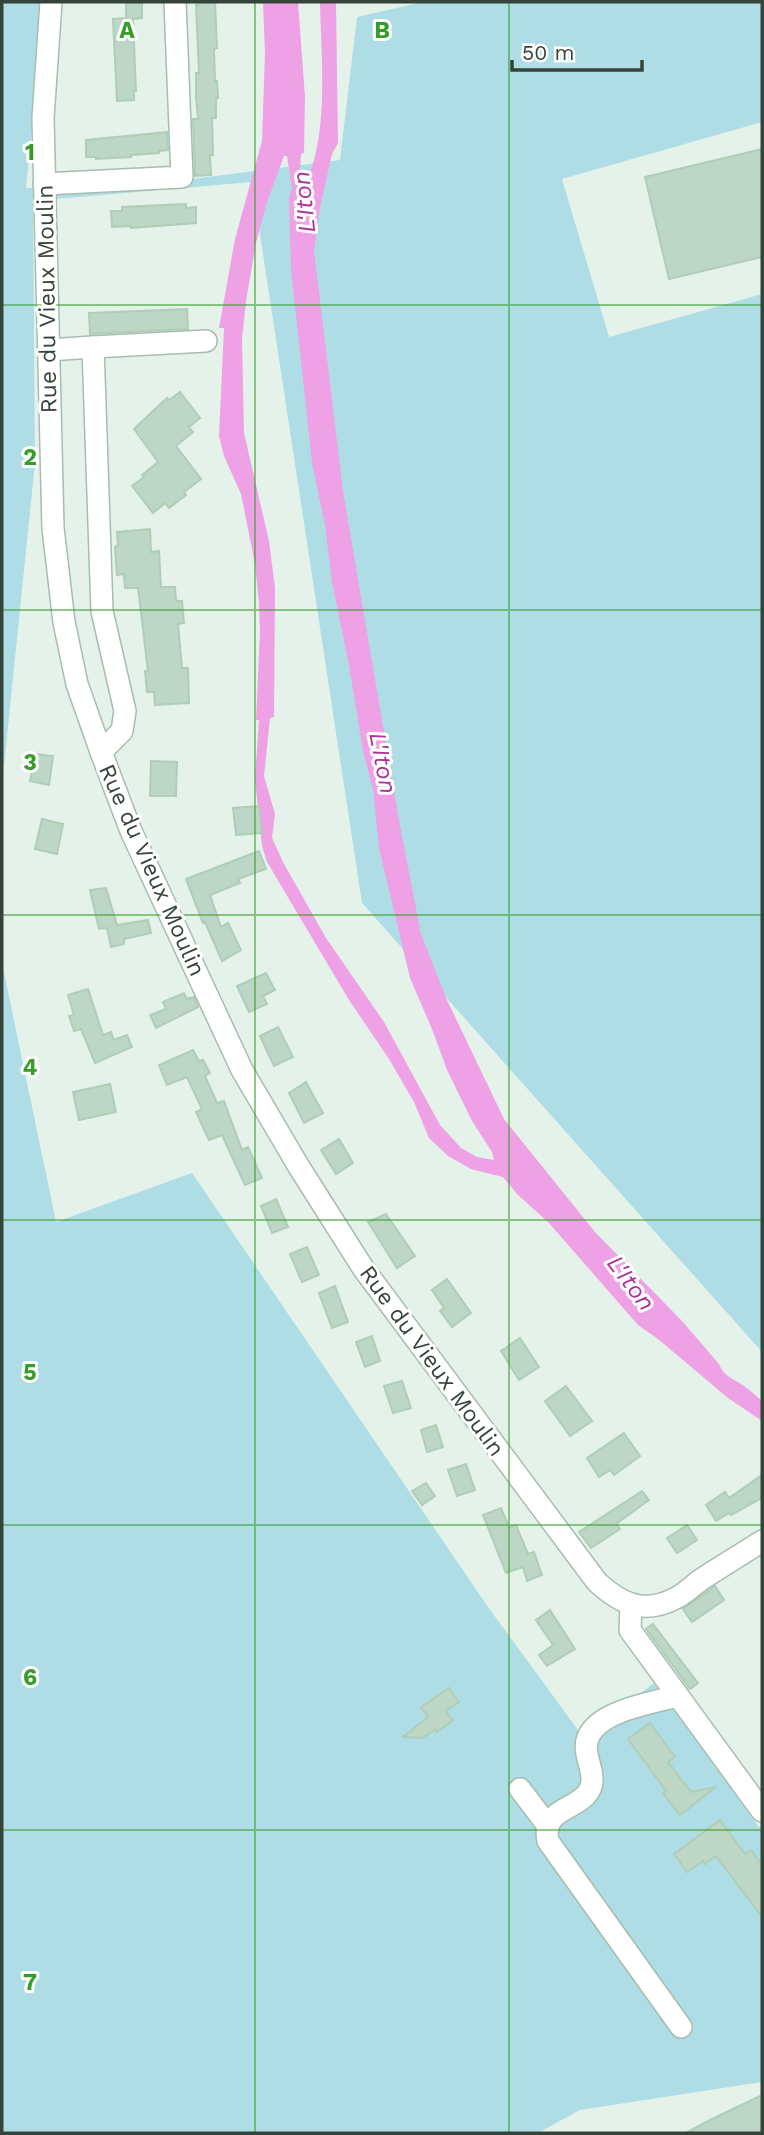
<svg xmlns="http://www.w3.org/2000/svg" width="764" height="2135" font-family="'Work Sans',sans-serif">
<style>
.green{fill:#aedde6}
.water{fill:#eea1e5;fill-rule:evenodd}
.building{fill:#bdd6c5;stroke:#aeceb8;stroke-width:2}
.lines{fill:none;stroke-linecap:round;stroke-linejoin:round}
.minor-casing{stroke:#a7bdb0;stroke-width:24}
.minor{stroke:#fff;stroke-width:21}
.grid{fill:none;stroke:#369d29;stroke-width:2;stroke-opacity:0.55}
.labels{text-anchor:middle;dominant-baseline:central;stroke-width:6;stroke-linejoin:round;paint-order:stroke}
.street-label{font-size:23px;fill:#35443a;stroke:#fff}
.water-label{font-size:24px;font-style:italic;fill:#ad309c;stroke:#fff}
.grid-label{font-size:23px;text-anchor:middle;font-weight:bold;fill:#369d29;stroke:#fff;stroke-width:6;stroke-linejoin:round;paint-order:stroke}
</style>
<rect width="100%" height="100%" fill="#e5f2ea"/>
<g class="green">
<path d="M2,2H45L26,188L170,182L340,160L357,17L423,2H762V122L562,179L609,337L762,294V1352L362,903L252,182L33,201L35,463L2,785Z"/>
<path d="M2,963L56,1222L192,1173L488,1607L583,1737L654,1683L759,1827L762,1826V2082L580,2110L538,2133H2Z"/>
</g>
<path class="water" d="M263,2H298L305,97L304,153L301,154L299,184L303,187C330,141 321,55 320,2H336L338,143L332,154L320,207L314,251L343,491L400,826L421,934L446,998L504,1119L595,1232L682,1321L719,1364C723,1376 734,1379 744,1386C750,1390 756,1396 762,1401V1421L728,1398L658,1339L638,1325L549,1223L517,1194L503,1177L471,1169L448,1156L429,1138L414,1102L389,1059L349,1000L267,862L262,846L255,779L259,720H256L260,632L259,603L255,564L241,494L224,456L219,436L224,328H219L235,239L262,141L265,52ZM284,156H287L292,188L289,198L291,270L312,463L325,525L332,582L349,665L363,751L373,789L379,848L410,978L432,1029L447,1070L472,1121L492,1152L494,1160L477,1157L461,1148L440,1125L384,1022L326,938L284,864L272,838L275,814L264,776L270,718L274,717L275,588L269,541L244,433L242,339L246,301L256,243L266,205Z"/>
<g class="building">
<path d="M126,2H142V18L133,19L136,91H134V100L117,101L113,19L126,18Z"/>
<path d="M197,2H215L217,48L214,49L215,81H217L218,98L216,99V118H212L213,155H210L211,175L195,176L193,119H198L196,96V73H199L196,5H198Z"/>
<path d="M167,132L168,150L159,151V153L131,155V157L96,159V157H86V140Z"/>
<path d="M762,149V257L669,279L645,177Z"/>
<path d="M186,204V208L196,207V223L131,228V226L112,227L111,211H122V207Z"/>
<path d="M187,309L188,329L90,334L89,313Z"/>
<path d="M180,392L200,418L189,427L193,432L176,446L201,479L184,492L186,495L169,508L165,503L153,513L132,486L144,477L142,475L158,462L134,429L167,398L169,400Z"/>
<path d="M150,529L151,552L159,551L161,587H175L176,601H182L184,623L178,624L182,668H188L189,703L155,705L154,692H147L145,671H148L138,588H125L124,574L117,575L115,547L118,545L117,532Z"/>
<path d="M36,754L53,756L49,785L30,781Z"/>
<path d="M151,761L177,762L176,796H150Z"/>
<path d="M259,806L262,833L236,835L233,808Z"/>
<path d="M42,819L63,824L57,854L35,849Z"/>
<path d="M259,851L266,869L238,879L240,883L210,895L221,927L228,923L241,950L222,961L205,922L203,923L186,879Z"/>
<path d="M106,888L117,925L148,920L151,933L124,939V944L111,947L107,928L99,929L90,890Z"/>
<path d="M266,973L275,990L263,996L267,1004L249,1012L237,986Z"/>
<path d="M88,989L103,1035L111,1032L114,1040L127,1035L132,1047L95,1063L81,1029L74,1031L69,1016L74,1015L68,995Z"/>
<path d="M184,993L187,999L194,997L198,1007L156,1028L150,1015L166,1009L163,1002Z"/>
<path d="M278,1027L293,1057L274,1066L260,1036Z"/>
<path d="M193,1050L199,1061L203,1060L210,1073L205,1076L217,1103L224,1101L242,1150L248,1147L262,1178L245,1185L222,1135L209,1140L196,1112L202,1109L187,1077L167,1085L159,1065Z"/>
<path d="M306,1082L323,1113L304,1123L289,1093Z"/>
<path d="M110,1084L116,1112L79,1120L73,1092Z"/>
<path d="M339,1139L353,1163L336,1174L321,1150Z"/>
<path d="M276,1199L288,1227L272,1233L261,1206Z"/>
<path d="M386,1214L415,1256L397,1268L368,1222Z"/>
<path d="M307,1247L319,1275L302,1282L290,1254Z"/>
<path d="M447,1279L471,1313L452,1327L440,1311L444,1308L432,1290Z"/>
<path d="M335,1286L348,1322L332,1328L319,1293Z"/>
<path d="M372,1336L380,1361L365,1367L356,1342Z"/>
<path d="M520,1338L539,1367L519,1380L501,1351Z"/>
<path d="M402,1381L411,1408L393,1413L384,1386Z"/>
<path d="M566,1386L592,1421L570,1436L545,1401Z"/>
<path d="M436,1425L443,1447L427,1452L421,1430Z"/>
<path d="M624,1433L640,1456L614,1475L610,1470L599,1477L587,1458Z"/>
<path d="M466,1464L475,1490L457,1496L448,1470Z"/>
<path d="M762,1475V1498L731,1515L729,1513L716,1521L706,1505L725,1492L729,1498Z"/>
<path d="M426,1483L435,1496L422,1505L412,1491Z"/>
<path d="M642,1491L649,1500L616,1524L620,1529L591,1548L579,1532Z"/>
<path d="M501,1508L509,1527L516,1525L528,1554L534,1552L542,1575L527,1581L523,1567L506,1573L483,1515Z"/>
<path d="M687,1525L697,1540L677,1553L667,1538Z"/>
<path d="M715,1586L724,1600L692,1622L683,1609Z"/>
<path d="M550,1610L575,1649L547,1666L539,1655L553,1645L536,1620Z"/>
<path d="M653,1624L698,1683L690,1689L646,1629Z"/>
<path d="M449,1688L459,1702L446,1711L453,1720L437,1732L436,1729L422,1738L403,1737L428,1717L421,1707Z"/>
<path d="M650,1723L675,1757L668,1762L691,1792L716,1787L680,1815L663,1793L666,1791L628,1739Z"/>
<path d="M720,1820L745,1854L751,1850L762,1865V1917L716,1856L705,1864L703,1861L687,1872L674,1854Z"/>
<path d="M762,2095V2133H686L710,2120Z"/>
</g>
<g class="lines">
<defs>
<g id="minor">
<path d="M51,2L43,118L53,528L64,622L77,684L101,752L131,831L242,1070L299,1167L363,1268L597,1582C621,1604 644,1615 676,1598C685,1594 693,1585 702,1579C722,1566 742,1554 762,1541"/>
<path d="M44,184L182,177L175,2"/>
<path d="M93,347L206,341"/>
<path d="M48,350L93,347L102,611L125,711L122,731L101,752"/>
<path d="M631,1605L630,1630L762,1811"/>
<path d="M678,1696C651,1703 578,1713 587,1754C589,1766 596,1779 589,1791C578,1810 541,1808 548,1841L681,2027"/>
<path d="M520,1789L548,1826"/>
</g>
</defs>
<use href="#minor" class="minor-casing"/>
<use href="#minor" class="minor"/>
</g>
<path class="grid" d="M255,2V2133M509,2V2133M2,305H762M2,610H762M2,915H762M2,1220H762M2,1525H762M2,1830H762"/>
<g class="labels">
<g class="street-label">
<text transform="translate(47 299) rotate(-91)">Rue du Vieux Moulin</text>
<text transform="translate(152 870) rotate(66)">Rue du Vieux Moulin</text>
<text transform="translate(432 1361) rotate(54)">Rue du Vieux Moulin</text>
</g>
<g class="water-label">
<text transform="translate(304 202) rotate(-96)">L'Iton</text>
<text transform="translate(383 763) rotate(79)">L'Iton</text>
<text transform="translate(631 1283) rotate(53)">L'Iton</text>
</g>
</g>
<g class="grid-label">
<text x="127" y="38">A</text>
<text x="382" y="38">B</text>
<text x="30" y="160">1</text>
<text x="30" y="465">2</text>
<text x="30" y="770">3</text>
<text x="30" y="1075">4</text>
<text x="30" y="1380">5</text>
<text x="30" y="1685">6</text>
<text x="30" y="1990">7</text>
</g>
<rect width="764" height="2135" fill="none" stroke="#35443a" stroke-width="7"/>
<path d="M512 60v10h130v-10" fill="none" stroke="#35443a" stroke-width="3.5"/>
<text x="522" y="60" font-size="21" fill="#35443a" stroke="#ffffff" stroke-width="5" paint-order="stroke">50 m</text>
</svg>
